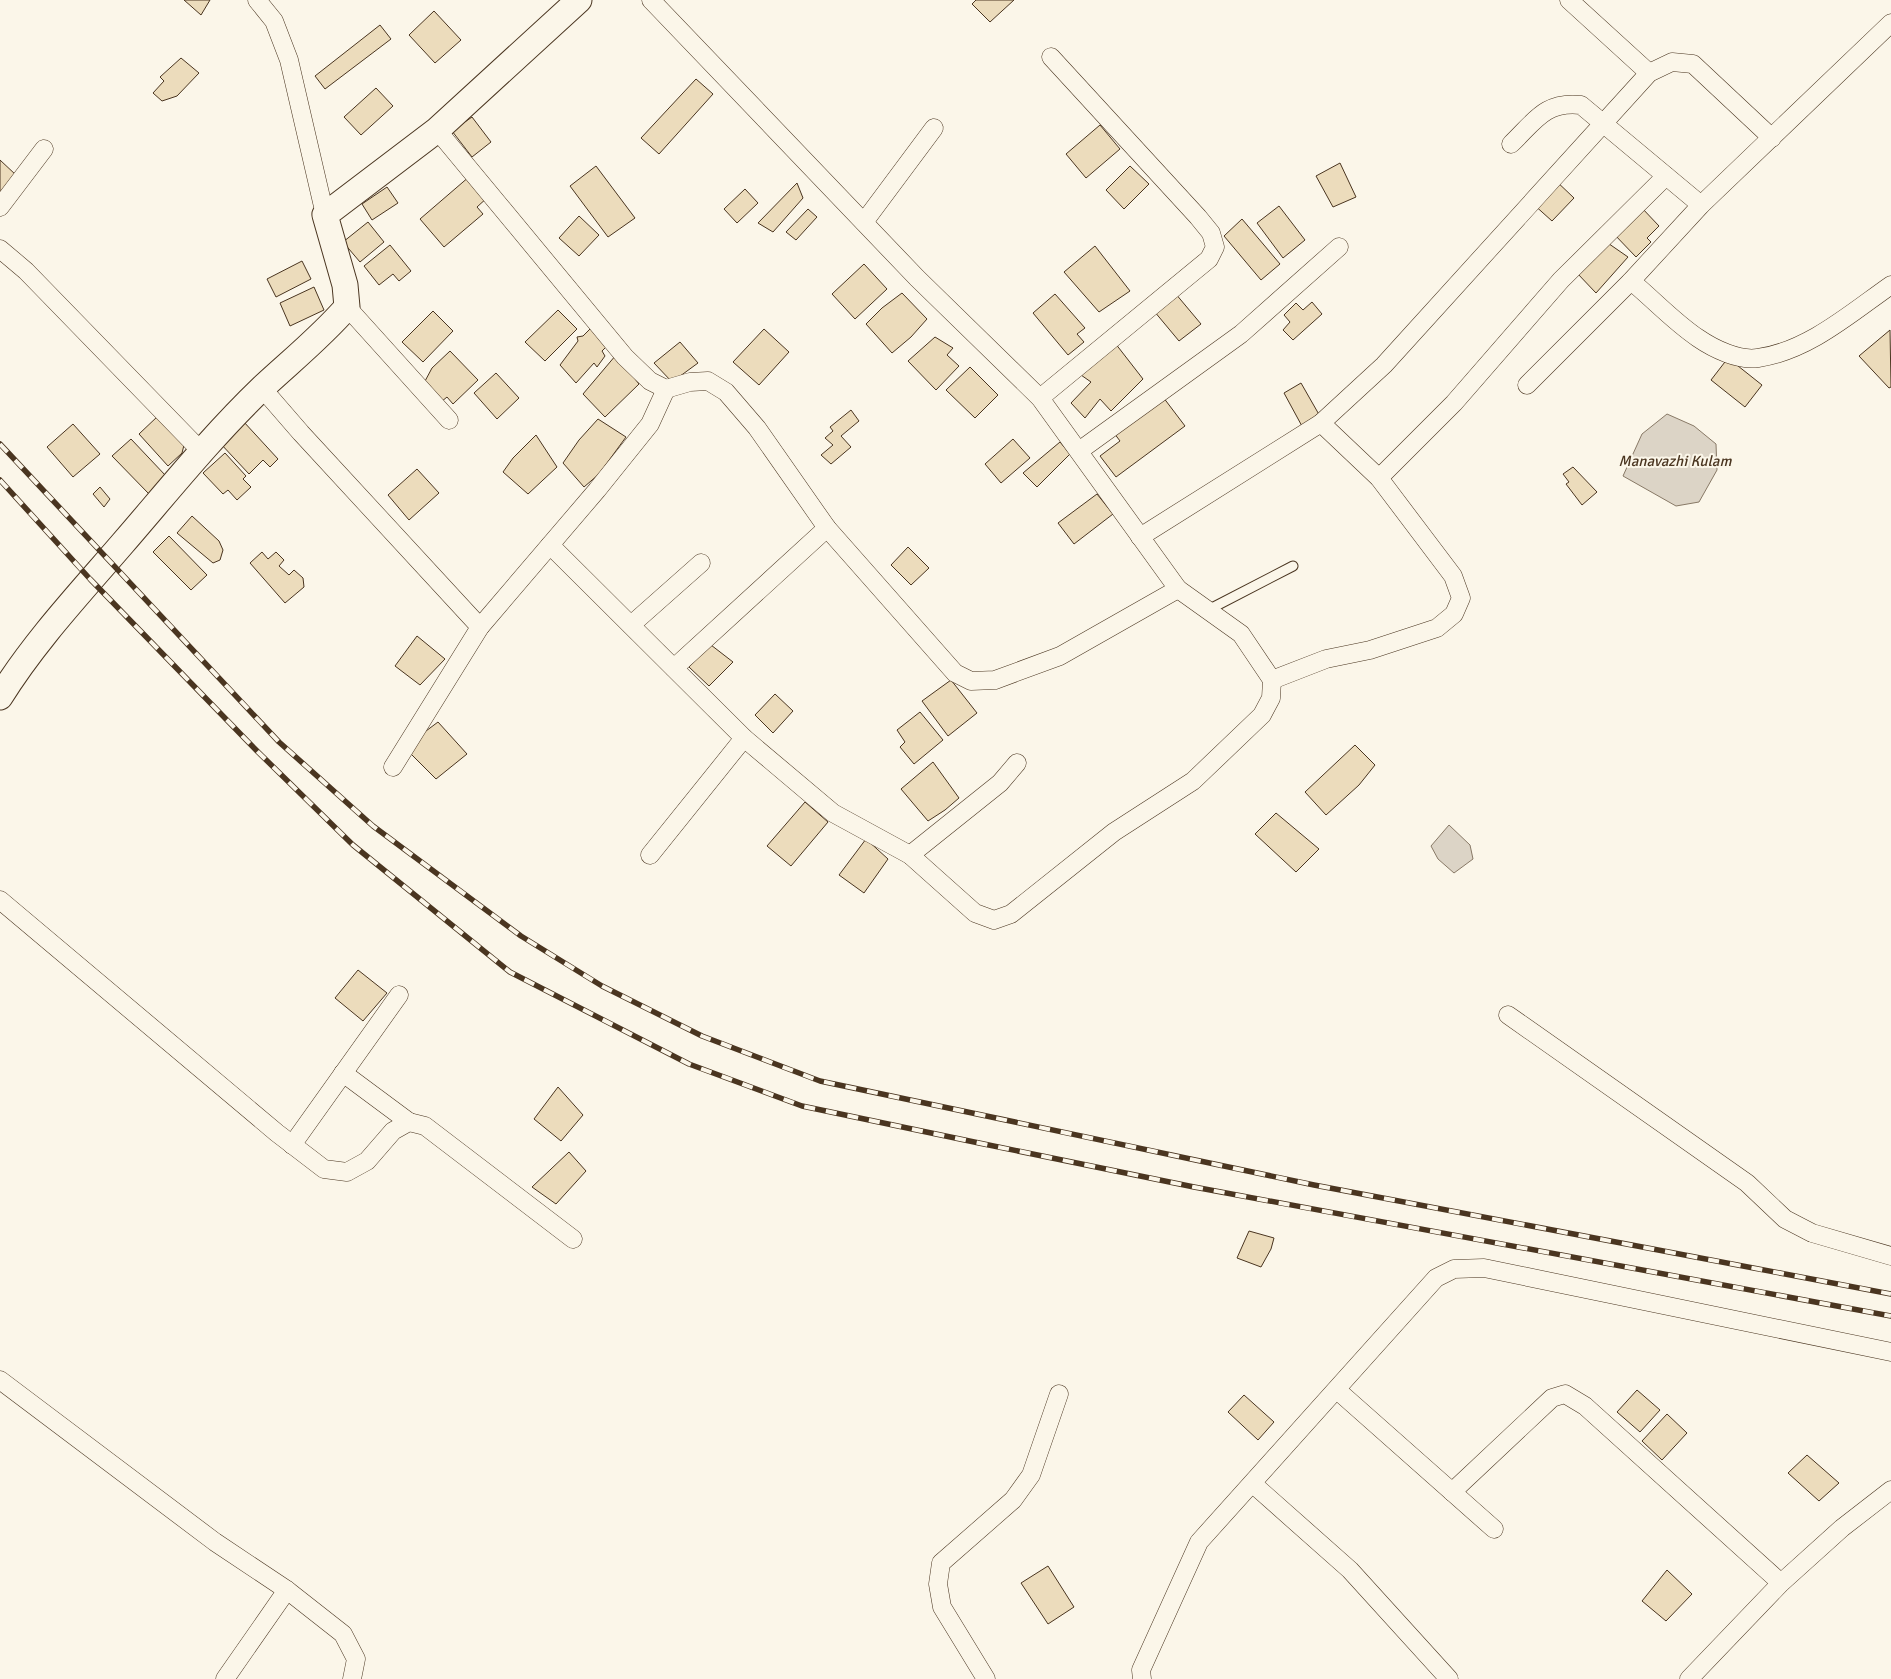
<svg xmlns="http://www.w3.org/2000/svg" width="1891" height="1679" font-family="Signika,sans-serif">
<style>
.water{fill:#dcd4c6;stroke:#887966}
.building{fill:#ecdcbc;stroke:#4a3520}
.lines{fill:none;stroke-linecap:round;stroke-linejoin:round}
.lane-casing{stroke:#4a3520;stroke-width:11}
.street-casing{stroke:#4a3520;stroke-width:19}
.secondary-casing{stroke:#4a3520;stroke-width:27}
.lane{stroke:#fbf6e9;stroke-width:9}
.street{stroke:#fbf6e9;stroke-width:18}
.secondary{stroke:#fbf6e9;stroke-width:25}
.rail-casing{stroke:#4a3520;stroke-width:5.5}
.rail{stroke:#fbf6e9;stroke-width:4;stroke-dasharray:11;stroke-linecap:butt}
.labels{text-anchor:middle;dominant-baseline:central;stroke-width:4;stroke-linejoin:round;paint-order:stroke}
.water-label{font-size:15px;font-style:italic;fill:#4a3520;stroke:#fbf6e9}
</style>
<rect width="100%" height="100%" fill="#fbf6e9"/>
<g class="water">
<path d="M1667,414L1694,426L1716,444L1717,470L1699,502L1676,506L1623,476L1642,434Z"/>
<path d="M1449,825L1470,845L1473,859L1454,873L1438,859L1431,846Z"/>
</g>
<g class="building">
<path d="M184,0H210L201,15Z"/>
<path d="M976,0H1014L990,22L972,4Z"/>
<path d="M434,11L461,40L435,63L409,35Z"/>
<path d="M380,25L391,39L325,89L315,76Z"/>
<path d="M181,58L199,73L177,96L162,101L153,93L164,81L160,77Z"/>
<path d="M696,79L713,94L659,154L641,138Z"/>
<path d="M376,88L393,106L361,135L344,117Z"/>
<path d="M472,117L491,142L472,157L452,131Z"/>
<path d="M1100,125L1120,149L1086,178L1066,154Z"/>
<path d="M0,160L16,175L0,195Z"/>
<path d="M1340,163L1356,197L1333,207L1316,176Z"/>
<path d="M596,166L635,218L608,237L570,186Z"/>
<path d="M1130,166L1149,184L1124,209L1106,190Z"/>
<path d="M470,176L488,197L477,207L483,214L444,247L420,219Z"/>
<path d="M1553,178L1574,198L1552,221L1532,203Z"/>
<path d="M797,183L803,198L773,232L758,223Z"/>
<path d="M387,187L398,203L372,220L362,204Z"/>
<path d="M745,189L758,203L737,223L724,209Z"/>
<path d="M1279,206L1305,240L1283,258L1257,223Z"/>
<path d="M1641,207L1659,226L1647,238L1651,242L1636,257L1613,233Z"/>
<path d="M808,209L817,217L796,240L786,232Z"/>
<path d="M579,216L599,235L579,256L559,238Z"/>
<path d="M1242,219L1280,264L1261,280L1224,236Z"/>
<path d="M368,222L384,242L360,262L343,242Z"/>
<path d="M1602,239L1628,257L1596,293L1577,273Z"/>
<path d="M390,245L411,271L399,281L393,274L379,285L364,266Z"/>
<path d="M1095,246L1130,291L1099,312L1064,272Z"/>
<path d="M302,261L311,279L276,297L267,279Z"/>
<path d="M864,264L887,289L855,319L832,294Z"/>
<path d="M314,287L324,310L290,326L280,303Z"/>
<path d="M902,293L927,319L911,337L892,353L866,324L882,308Z"/>
<path d="M1175,293L1201,324L1179,341L1154,311Z"/>
<path d="M1055,294L1085,328L1077,334L1084,342L1068,355L1033,313Z"/>
<path d="M1312,302L1322,314L1293,340L1283,330L1290,322L1284,315L1296,303L1303,310Z"/>
<path d="M558,310L577,329L545,361L525,342Z"/>
<path d="M433,311L453,331L423,362L402,342Z"/>
<path d="M590,329L607,346L602,351L605,356L597,367L594,363L576,383L560,365L578,341L577,337L583,336Z"/>
<path d="M764,329L789,352L759,385L733,362Z"/>
<path d="M1890,330L1891,387L1889,388L1859,356Z"/>
<path d="M935,337L953,348L947,355L959,366L936,390L908,361Z"/>
<path d="M680,342L698,363L672,382L654,363Z"/>
<path d="M1115,343L1143,379L1111,411L1100,399L1085,418L1071,403L1091,382L1081,375Z"/>
<path d="M450,351L478,380L453,404L447,397L441,402L424,383L432,368Z"/>
<path d="M616,355L639,384L605,417L583,394Z"/>
<path d="M1728,358L1762,385L1745,407L1711,380Z"/>
<path d="M970,367L998,395L975,418L946,390Z"/>
<path d="M496,373L519,398L497,419L474,393Z"/>
<path d="M1301,383L1321,418L1303,428L1284,393Z"/>
<path d="M1163,397L1185,426L1116,477L1100,456L1120,441L1114,433Z"/>
<path d="M851,410L859,421L841,436L851,447L831,464L821,455L833,445L825,438L833,431L830,427Z"/>
<path d="M158,416L184,445L182,453L168,466L139,434Z"/>
<path d="M598,419L626,437L599,474L584,487L563,463L579,440Z"/>
<path d="M243,421L278,459L270,467L263,460L249,474L220,443Z"/>
<path d="M73,424L100,454L73,477L47,447Z"/>
<path d="M536,435L557,467L528,494L503,472L513,458Z"/>
<path d="M131,439L166,476L149,494L112,456Z"/>
<path d="M1013,439L1030,458L1001,483L985,464Z"/>
<path d="M1060,442L1070,454L1037,487L1023,473Z"/>
<path d="M225,453L246,476L243,479L251,487L237,500L228,490L223,494L203,473Z"/>
<path d="M1573,467L1597,492L1582,505L1566,484L1569,482L1563,474Z"/>
<path d="M417,469L439,493L409,520L388,495Z"/>
<path d="M100,487L110,499L104,507L93,494Z"/>
<path d="M1097,494L1113,514L1074,544L1058,523Z"/>
<path d="M192,516L219,541L223,550L220,560L213,563L177,533Z"/>
<path d="M169,536L207,575L191,590L153,552Z"/>
<path d="M908,547L929,568L911,585L891,565Z"/>
<path d="M262,552L268,559L276,552L284,560L279,566L289,575L294,570L303,578L304,587L285,603L250,563Z"/>
<path d="M417,636L445,659L420,685L395,666Z"/>
<path d="M711,645L733,662L709,686L689,667Z"/>
<path d="M951,680L977,713L948,736L922,701Z"/>
<path d="M775,694L793,711L773,733L755,715Z"/>
<path d="M920,712L943,740L914,764L900,747L905,742L897,730Z"/>
<path d="M438,722L467,754L436,779L409,752L418,737Z"/>
<path d="M1355,745L1375,765L1359,785L1326,815L1305,792Z"/>
<path d="M933,762L959,798L945,810L928,821L901,789Z"/>
<path d="M805,802L828,822L791,866L767,846Z"/>
<path d="M1276,813L1319,849L1296,872L1255,834Z"/>
<path d="M866,839L888,859L864,893L839,875Z"/>
<path d="M358,970L387,993L363,1021L335,998Z"/>
<path d="M558,1087L583,1115L561,1141L534,1119Z"/>
<path d="M569,1152L586,1171L556,1204L532,1187Z"/>
<path d="M1249,1231L1274,1238L1271,1249L1261,1267L1237,1258Z"/>
<path d="M1637,1390L1660,1410L1640,1432L1617,1412Z"/>
<path d="M1244,1395L1274,1422L1258,1440L1228,1412Z"/>
<path d="M1667,1414L1687,1433L1662,1460L1642,1441Z"/>
<path d="M1807,1455L1839,1483L1819,1501L1788,1473Z"/>
<path d="M1048,1566L1074,1607L1048,1624L1021,1583Z"/>
<path d="M1667,1570L1692,1594L1666,1621L1642,1601Z"/>
</g>
<g class="lines">
<defs>
<path id="lane" d="M1208,610L1293,566"/>
<g id="street">
<path d="M257,0L274,21L289,60L325,215"/>
<path d="M1569,0L1649,73"/>
<path d="M437,130L625,357L650,381L666,389L690,382L708,381L726,392L757,428L827,528L955,673L971,681L995,680L1060,656L1178,589L1040,398L917,278L651,0"/>
<path d="M1511,144C1535,121 1545,101 1581,105L1701,205"/>
<path d="M0,207L44,149"/>
<path d="M864,222L934,128"/>
<path d="M0,249L26,271L201,451"/>
<path d="M1631,281C1653,299 1674,322 1698,338C1714,349 1739,361 1758,358C1808,351 1851,313 1891,285"/>
<path d="M347,307L449,420"/>
<path d="M1527,385L1631,281L1701,205L1891,23"/>
<path d="M262,388L301,433L480,627"/>
<path d="M1040,398L1209,259L1215,247L1211,233L1198,217L1051,57"/>
<path d="M1321,423L1384,365L1649,73L1672,62L1693,64L1772,138"/>
<path d="M1079,451L1241,334L1339,247"/>
<path d="M1379,478L1454,403L1561,280L1666,176"/>
<path d="M1140,537L1321,423L1379,478L1453,576L1461,598L1454,614L1437,628L1370,650L1326,659L1272,680"/>
<path d="M550,545L744,738L833,813L910,855"/>
<path d="M631,625L701,563"/>
<path d="M674,668L827,528"/>
<path d="M1017,763L1000,783L910,855L975,913L994,920L1011,914L1114,832L1193,781L1262,715L1271,698L1272,680L1241,634L1178,589"/>
<path d="M393,767L480,627L597,490L650,424L666,389"/>
<path d="M650,855L744,738"/>
<path d="M0,900L277,1133L324,1169L347,1172L367,1161L393,1131L409,1122L425,1126L573,1239"/>
<path d="M1508,1015L1747,1183L1785,1219L1812,1233L1891,1256"/>
<path d="M343,1073L409,1122"/>
<path d="M292,1145L399,995"/>
<path d="M0,1380L215,1542L287,1590L343,1634L356,1659L352,1679"/>
<path d="M1337,1390L1494,1529"/>
<path d="M1253,1484L1350,1570L1449,1679"/>
<path d="M1452,1492L1552,1398L1565,1394L1585,1406L1781,1583"/>
<path d="M225,1679L287,1590"/>
<path d="M986,1679L942,1607L938,1584L941,1563L1013,1500L1031,1475L1059,1394"/>
<path d="M1142,1679L1141,1670L1199,1542L1436,1278L1454,1269L1484,1268L1891,1352"/>
<path d="M1689,1679L1781,1583L1842,1528L1891,1490"/>
</g>
<path id="secondary" d="M0,697C34,642 80,593 123,543C168,491 212,436 262,388C291,361 321,337 347,307L345,285L325,215L437,130L579,0"/>
</defs>
<use href="#lane" class="lane-casing"/>
<use href="#street" class="street-casing"/>
<use href="#secondary" class="secondary-casing"/>
<use href="#lane" class="lane"/>
<use href="#street" class="street"/>
<use href="#secondary" class="secondary"/>
<defs>
<g id="rail">
<path d="M0,444L279,742L373,826L521,936L602,986L702,1036L820,1081L1314,1185L1891,1294"/>
<path d="M0,480L90,579L258,752L353,845L510,972L689,1064L802,1106L979,1143L1194,1187L1891,1316"/>
</g>
</defs>
<use href="#rail" class="rail-casing"/>
<use href="#rail" class="rail"/>
</g>
<g class="labels">
<g class="water-label">
<text x="1675" y="461">Manavazhi Kulam</text>
</g>
</g>
</svg>
